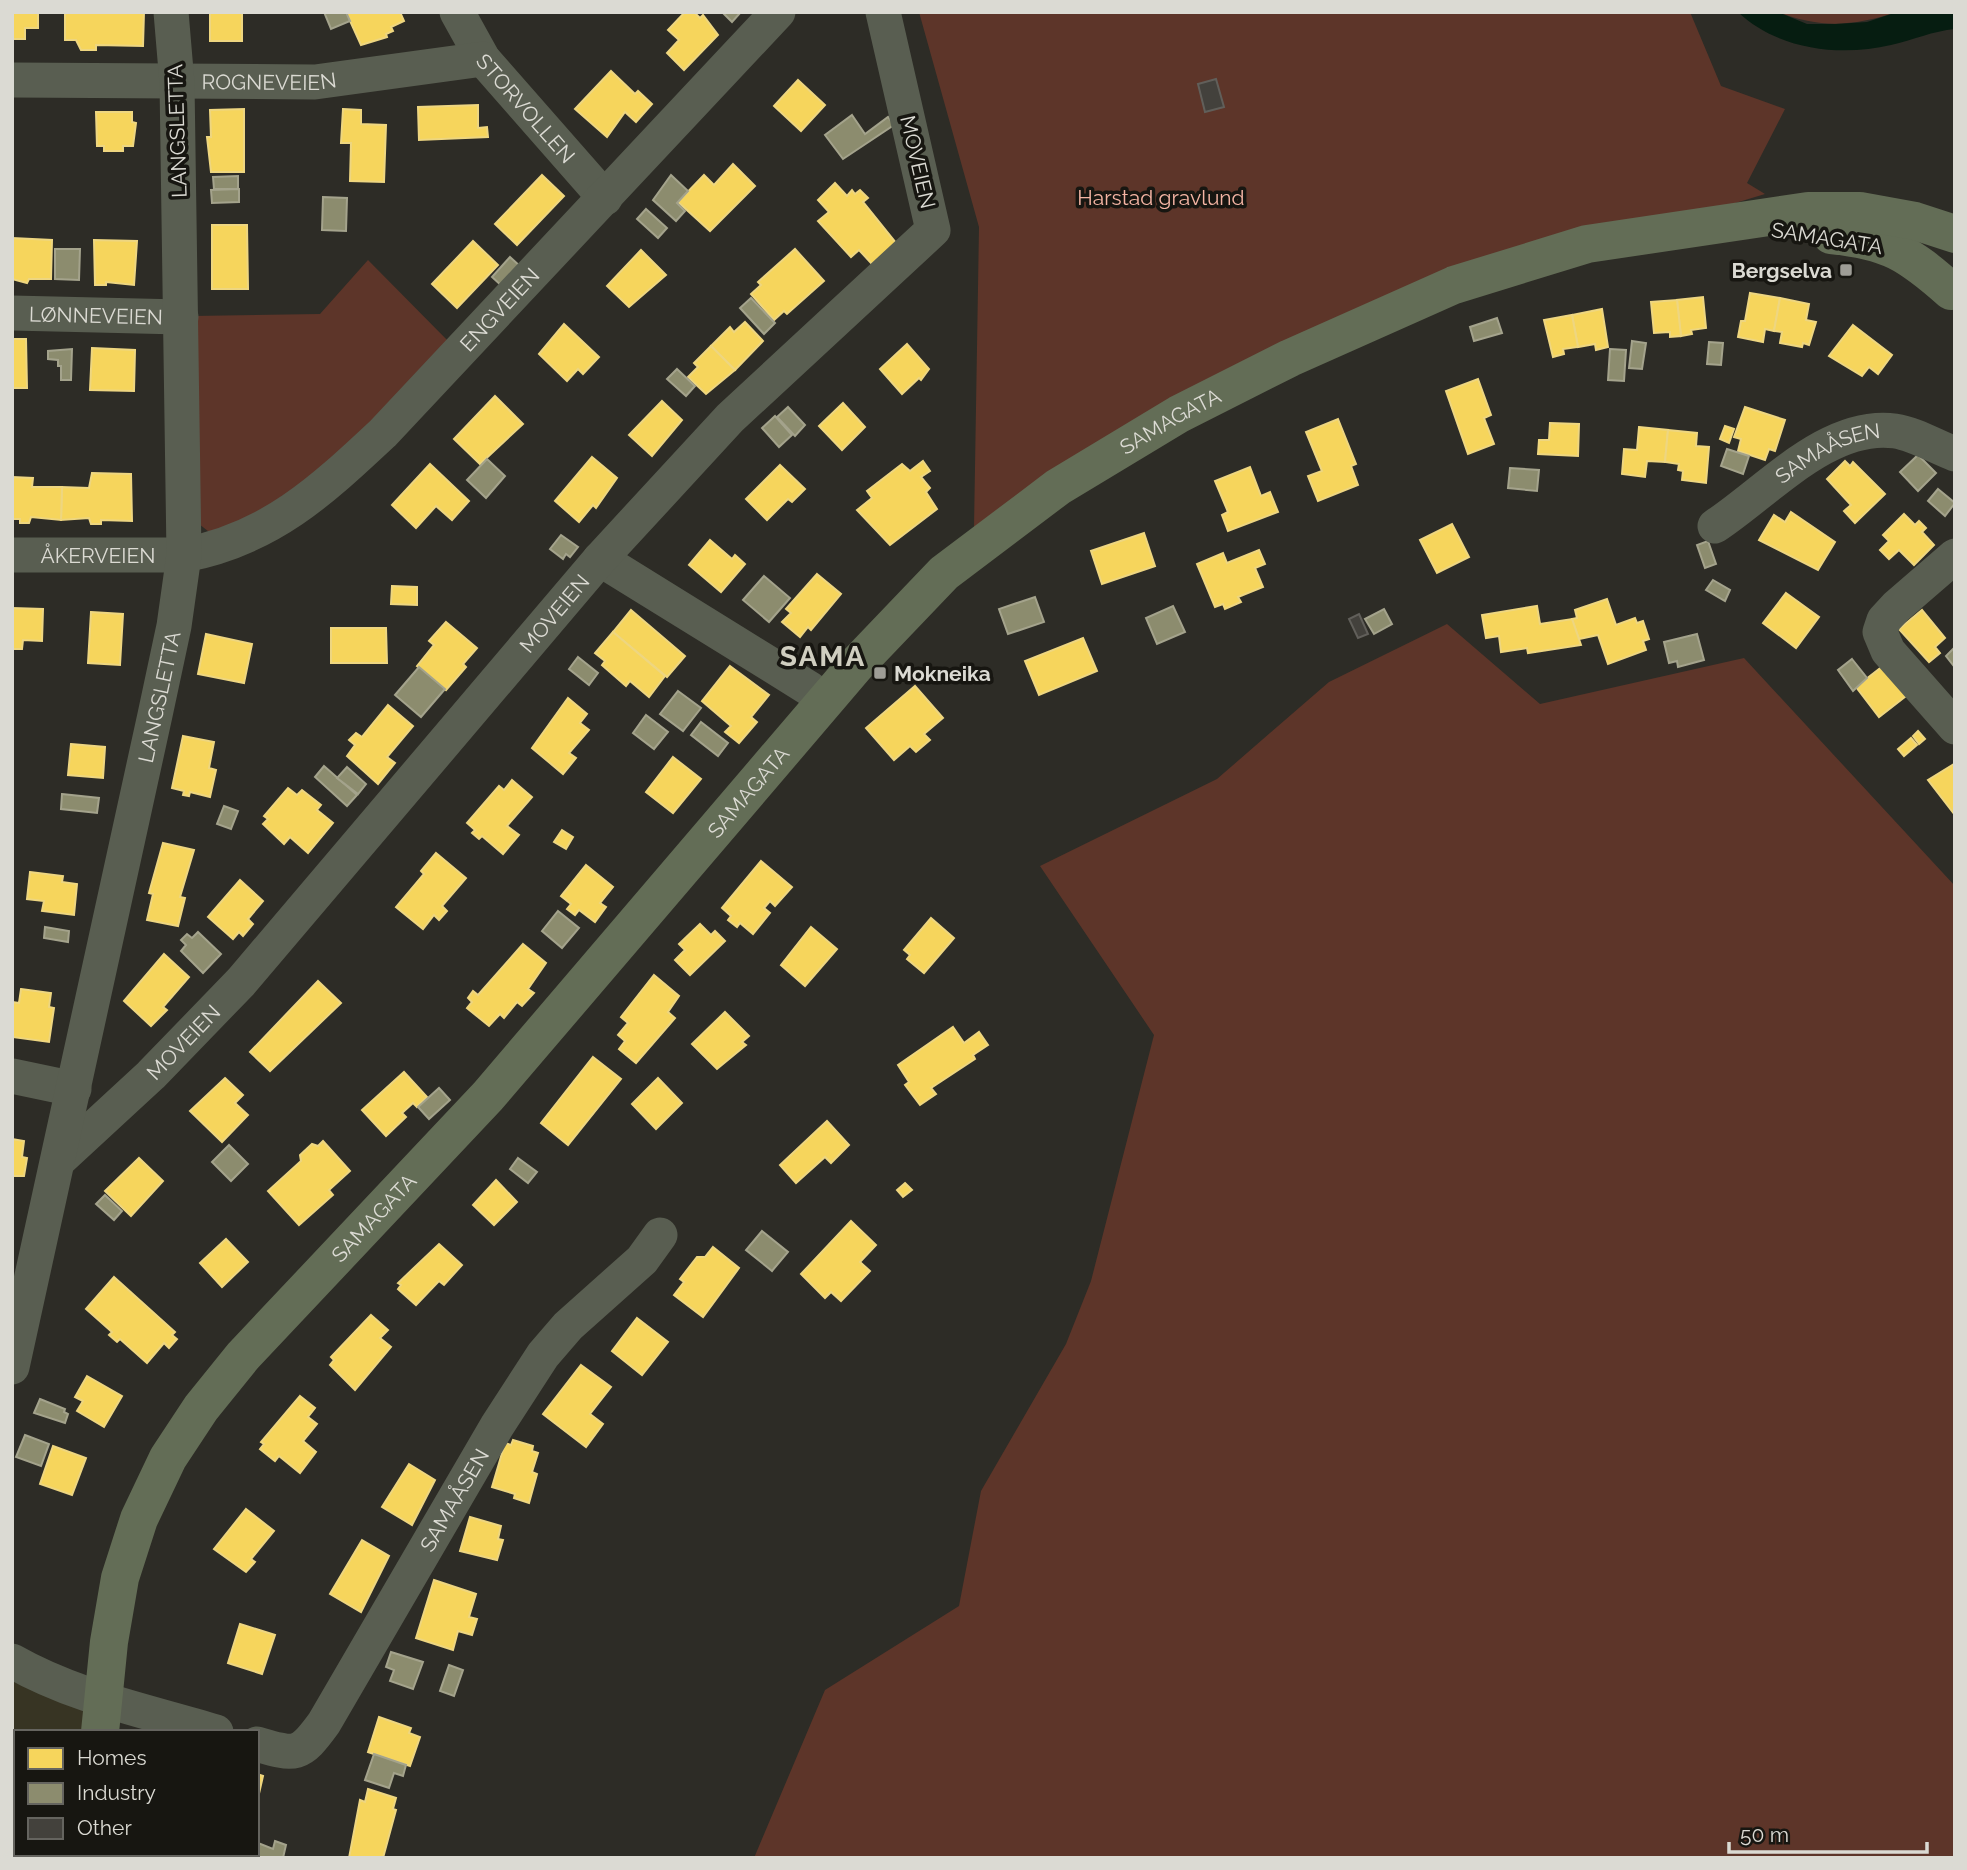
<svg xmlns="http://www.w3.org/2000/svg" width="1967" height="1870" font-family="Raleway,sans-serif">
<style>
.built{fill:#373423}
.green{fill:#5d3529}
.water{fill:#061d11}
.homes{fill:#f6d55c;stroke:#eed680;stroke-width:2}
.industry{fill:#8c8c6e;stroke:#a4a38c;stroke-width:2}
.building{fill:#43413c;stroke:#615f5a;stroke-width:2}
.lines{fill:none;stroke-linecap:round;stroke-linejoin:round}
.minor{stroke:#595e51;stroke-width:35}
.highway{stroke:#636d56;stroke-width:38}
.poi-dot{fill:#9e9d96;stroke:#171611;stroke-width:2.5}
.labels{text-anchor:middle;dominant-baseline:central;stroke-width:7;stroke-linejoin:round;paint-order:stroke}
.street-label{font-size:21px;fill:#dbdad3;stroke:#171611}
.park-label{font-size:21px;fill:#f5b5a4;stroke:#171611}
.poi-label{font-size:21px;font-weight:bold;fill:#dbdad3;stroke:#171611;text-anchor:end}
.district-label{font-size:28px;font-weight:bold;letter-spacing:2px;fill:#d0cec0;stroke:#171611}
</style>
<rect width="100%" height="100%" fill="#2d2c26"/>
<path class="built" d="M12,1647L116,1732H16V1854H103V1858H12Z"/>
<g class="green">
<path d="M919,12H1690L1721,86L1785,109L1747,183L1765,194L1732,204L1605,223L974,528L979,227Z"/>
<path d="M1778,12H1897C1854,26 1821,29 1778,12Z"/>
<path d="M368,260L452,345L321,478L213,535L199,524L192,316L320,314Z"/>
<path d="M1447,624L1540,704L1744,658L1955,886V1858H754L825,1690L959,1606L981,1491L1066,1344L1091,1281L1154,1035L1040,866L1217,779L1329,682Z"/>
</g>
<path class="water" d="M1738,12H1778L1807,24H1836L1867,22L1897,12H1955V29C1933,31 1913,40 1891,45C1840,57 1778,50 1738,12Z"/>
<g class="homes">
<path d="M12,12H38V28H25V39H12Z"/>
<path d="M65,12H144L143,46L96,45V50H81L76,40H65Z"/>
<rect x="210" y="12" width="32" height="29"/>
<path d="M346,12H400L404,21L391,27L393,31L386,34L387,37L361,45Z"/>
<path d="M685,12H694L700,18L703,15L718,35L684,70L667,53L679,40L668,30Z"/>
<path d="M611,71L635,94L638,91L652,104L636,122L625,112L607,137L575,109Z"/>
<path d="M798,80L825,105L801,131L774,106Z"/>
<path d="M478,105V128L487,127L488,137L419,140L418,107Z"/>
<path d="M244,109V172H211L207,137H211L210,110Z"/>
<path d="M343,109L361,110V124L386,125L384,182L350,181L351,143H341Z"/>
<path d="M96,112H132V122L136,123L133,146H123V151H104V146H97Z"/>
<path d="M733,164L755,186L710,231L678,202L704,175L714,185Z"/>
<path d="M542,175L564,196L517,245L495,224Z"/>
<path d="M835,183L847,196L852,190L855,194L860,190L868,198L863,202L896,243L872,264L859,250L851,257L818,221L829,212L818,200Z"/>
<path d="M212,225H247L248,289H212Z"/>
<path d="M12,238L52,240L51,279H29L27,283L12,279Z"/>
<path d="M94,240L137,241L134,285L106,282V285H95Z"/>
<path d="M473,241L498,265L457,308L432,284Z"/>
<path d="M795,249L824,281L787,314L784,311L774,320L751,294L761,285L758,282Z"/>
<path d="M641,250L666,275L629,307L607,286Z"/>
<path d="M1750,293L1780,298L1774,331L1765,329L1763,342L1738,337L1741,321H1745Z"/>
<path d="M1703,297L1706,328L1691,330L1692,334L1681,336L1677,300Z"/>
<path d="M1780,298L1809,304L1806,320L1816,322L1809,345L1803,343L1802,347L1780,343L1782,332L1774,331Z"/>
<path d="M1677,300L1681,336L1670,337V332L1654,333L1651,302Z"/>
<path d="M1602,309L1608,347L1596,350L1595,344L1578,347L1572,315Z"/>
<path d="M1572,315L1578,347L1563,349L1564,354L1553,357L1544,320Z"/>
<path d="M745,322L763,341L735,370L711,346L730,327L734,332Z"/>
<path d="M564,324L599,357L583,374L578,369L567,381L539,354Z"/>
<path d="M1853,325L1892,355L1878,374L1869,367L1862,376L1829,356Z"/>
<path d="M12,339H26L27,388H12Z"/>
<path d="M907,344L929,369L921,380L919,378L902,394L880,369Z"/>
<path d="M711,346L735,370L706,394L688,377L698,367L694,363Z"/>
<path d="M92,348L135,350L134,391L90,390Z"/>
<path d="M1478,379L1491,415L1484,418L1494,444L1468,454L1446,391Z"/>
<path d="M495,396L523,424L480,464L454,439Z"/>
<path d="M662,401L682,420L652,456L629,435Z"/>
<path d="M843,403L865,427L842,450L819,426Z"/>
<path d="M1745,407L1785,420L1775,451L1769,449L1765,460L1738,451L1741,439L1734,437Z"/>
<path d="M1338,419L1356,464L1351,466L1358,485L1318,501L1308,476L1322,471L1306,432Z"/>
<path d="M1550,423L1579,424L1578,456L1538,454L1539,440H1549Z"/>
<path d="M1725,426L1734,429L1729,443L1720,439Z"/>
<path d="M1639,427L1668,430L1665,462L1647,461L1645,477L1622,474L1624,449L1637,450Z"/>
<path d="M1668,430L1697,433L1696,446L1709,447L1706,483L1682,480L1683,471L1678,470L1679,464L1665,462Z"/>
<path d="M592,457L617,478L596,508L593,505L579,522L555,501Z"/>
<path d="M923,461L930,471L921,477L930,488L926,492L937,509L890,545L857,510L872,498L867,491L902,464L910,471Z"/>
<path d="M1845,461L1850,466L1853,462L1885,494L1855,523L1844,511L1851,505L1827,479Z"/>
<path d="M430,464L469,501L452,520L436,506L416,528L392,505Z"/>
<path d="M780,465L805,489L792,502L788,499L767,520L746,499Z"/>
<path d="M1250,467L1261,496L1270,492L1278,512L1228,531L1222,515L1228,512L1215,481Z"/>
<path d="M92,473L131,474L132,521L101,520V524H91L89,518L61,520L62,487L89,488Z"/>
<path d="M12,477L33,478L32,487H62L61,520L31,517L29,523H20V519H12Z"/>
<path d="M1791,512L1835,542L1818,570L1759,540L1774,515L1785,522Z"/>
<path d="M1904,514L1915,525L1919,521L1926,528L1922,532L1934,545L1914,565L1899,550L1889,559L1880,550L1889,541L1883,535Z"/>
<path d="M1452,524L1469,557L1437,573L1420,540Z"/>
<path d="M1144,533L1155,566L1102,584L1091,551Z"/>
<path d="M710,540L732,559L735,555L745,564L721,592L689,565Z"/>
<path d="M1259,550L1265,564L1255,568L1263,587L1238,597L1241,602L1225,609L1223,604L1215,607L1197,564L1223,553L1227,563Z"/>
<path d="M817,574L841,594L811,630L808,627L800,637L782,622L791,613L786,609Z"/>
<path d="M392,586L417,587V605L391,604Z"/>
<path d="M1786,593L1819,617L1796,648L1763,623Z"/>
<path d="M1607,599L1616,625L1635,618L1637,623L1643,621L1649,639L1643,641L1646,650L1608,664L1598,635L1579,639L1572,619L1577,618L1575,610Z"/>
<path d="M1537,606L1540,624L1572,619L1581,645L1528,653L1527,648L1501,652L1499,636L1486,638L1482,615Z"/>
<path d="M12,608L43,609L42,641L23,640L22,649H12Z"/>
<path d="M631,610L685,656L667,677L613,632Z"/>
<path d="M1922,610L1945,638L1935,647L1940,653L1929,662L1899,629Z"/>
<path d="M91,612L123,614L120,665L88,663Z"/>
<path d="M446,622L477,648L463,664L466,667L446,690L417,666L434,645L429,641Z"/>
<path d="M331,628H386L387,663H331Z"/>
<path d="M613,632L665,676L649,697L630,681L626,686L602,665L605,661L595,653Z"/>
<path d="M206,634L252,644L244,683L198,674Z"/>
<path d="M1083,638L1097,671L1039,695L1025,661Z"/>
<path d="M730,666L769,695L751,717L757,722L739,743L725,732L731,726L702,701Z"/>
<path d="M1883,666L1906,696L1879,717L1856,687Z"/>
<path d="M915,686L943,718L924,734L930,740L916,752L910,746L894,760L866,728Z"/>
<path d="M568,698L587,714L580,723L589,730L569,753L576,758L563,774L532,748Z"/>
<path d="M388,705L413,726L387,757L395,763L378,784L347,756L355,745L349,740L356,733L362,737Z"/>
<path d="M1918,731L1925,739L1919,744L1913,736Z"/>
<path d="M183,736L214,742L209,768L216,770L210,797L190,792L189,796L183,795L184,791L172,788Z"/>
<path d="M1911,738L1917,745L1904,756L1898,749Z"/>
<path d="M71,744L105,747L103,778L68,775Z"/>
<path d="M673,757L701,779L673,813L646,792Z"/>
<path d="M1954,764L1955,765V815L1928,780Z"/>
<path d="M512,780L532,797L507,826L519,835L503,854L482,836L479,839L472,833L475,830L467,823L499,786L504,790Z"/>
<path d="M288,788L297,795L302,790L321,805L317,810L333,823L308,853L290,837L284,844L263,824L268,819L264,816Z"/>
<path d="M562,830L573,837L566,849L554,842Z"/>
<path d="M163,843L194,850L180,897L185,898L178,926L147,920L153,894L149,893Z"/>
<path d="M436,853L466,878L442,906L447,911L439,920L434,915L423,929L396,907L424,874L421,871Z"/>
<path d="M761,861L792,887L775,906L770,901L764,908L770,913L753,934L740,923L737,927L728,920L731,916L722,908Z"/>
<path d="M586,865L613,887L600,903L606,907L595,922L579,910L575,915L567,909L571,904L561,896Z"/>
<path d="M30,872L63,876L62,882L77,884L74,915L42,911L44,901L27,899Z"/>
<path d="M240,880L263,901L248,919L253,924L243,936L239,932L233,939L208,917Z"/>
<path d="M931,918L954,938L924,973L907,959L910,955L904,950Z"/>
<path d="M700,924L711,935L715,931L725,941L690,975L675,960L685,950L679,944Z"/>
<path d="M811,927L837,949L805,986L781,965Z"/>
<path d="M523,944L546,963L528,989L534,993L522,1006L517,1002L504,1018L500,1014L489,1026L467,1008L472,1002L468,998L473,991L478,995Z"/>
<path d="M164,954L189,977L163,1007L167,1010L151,1026L124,1001Z"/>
<path d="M654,975L679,996L668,1012L675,1018L636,1063L619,1049L625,1041L618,1035L628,1023L621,1017Z"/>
<path d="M318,981L341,1003L270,1071L250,1052Z"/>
<path d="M21,989L51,993L49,1007L54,1008L49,1042L12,1037V1002L19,1003Z"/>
<path d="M725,1012L749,1036L742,1042L746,1045L717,1069L692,1044Z"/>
<path d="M953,1027L964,1043L979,1032L988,1045L973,1055L975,1059L931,1088L936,1094L920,1105L905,1085L909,1082L898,1065Z"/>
<path d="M593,1057L621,1079L568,1145L541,1123Z"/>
<path d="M404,1072L427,1097L417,1107L413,1103L402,1113L406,1117L386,1136L362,1110Z"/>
<path d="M225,1078L243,1095L235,1103L248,1115L222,1142L190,1111Z"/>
<path d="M658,1078L682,1103L656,1129L632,1104Z"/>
<path d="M827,1121L849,1145L831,1163L825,1157L796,1183L780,1165Z"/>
<path d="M12,1139L24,1141L22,1157L27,1158L24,1176H12Z"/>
<path d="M323,1141L350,1171L329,1190L333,1195L299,1225L268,1191L301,1161L300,1155L312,1144L318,1146Z"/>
<path d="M139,1158L163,1181L131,1216L105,1191Z"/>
<path d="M496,1180L517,1202L494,1225L473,1205Z"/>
<path d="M905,1183L912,1190L903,1197L897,1190Z"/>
<path d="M851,1221L876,1245L860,1262L870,1271L841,1301L831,1292L825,1298L801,1274Z"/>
<path d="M226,1239L248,1262L222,1287L200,1263Z"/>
<path d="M439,1244L462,1265L444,1285L439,1281L416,1305L398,1289L401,1285L398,1283Z"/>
<path d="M713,1247L739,1268L703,1317L674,1295L684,1282L680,1279L697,1257H705Z"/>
<path d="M114,1277L175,1332L172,1335L177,1339L169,1348L164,1343L147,1363L120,1339L117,1342L109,1335L112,1332L86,1309Z"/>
<path d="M371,1315L388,1330L380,1338L391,1347L355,1390L330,1365L334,1360L331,1357Z"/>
<path d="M637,1318L668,1342L642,1375L612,1351Z"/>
<path d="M581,1365L611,1387L590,1414L603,1424L586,1447L543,1414Z"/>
<path d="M87,1376L122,1396L104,1427L77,1411L83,1401L75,1397Z"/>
<path d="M300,1396L315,1408L308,1417L317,1424L303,1441L316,1452L300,1473L279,1456L275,1461L260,1449L264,1444L261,1442Z"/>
<path d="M513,1440L533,1446L532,1451L538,1453L532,1472L537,1474L529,1503L514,1498L515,1494L492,1487L505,1443L511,1445Z"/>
<path d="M53,1446L86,1458L72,1495L40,1484Z"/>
<path d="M409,1464L435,1480L412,1525L382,1507Z"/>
<path d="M246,1509L274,1531L251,1559L255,1562L246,1572L214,1549Z"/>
<path d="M470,1517L501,1526L498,1539L503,1540L497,1560L460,1551Z"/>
<path d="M362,1540L389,1556L361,1612L330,1594Z"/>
<path d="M434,1580L476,1594L469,1617L477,1619L472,1635L458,1631L453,1650L416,1638Z"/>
<path d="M240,1624L275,1635L262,1674L228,1663Z"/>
<path d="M379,1717L411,1728L409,1733L420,1737L410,1766L368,1752Z"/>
<path d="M257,1774L263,1776L258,1798H257Z"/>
<path d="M368,1789L396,1798L393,1809L396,1810L383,1858H349L360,1800L365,1802Z"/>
</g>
<g class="industry">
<path d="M324,12H346L350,21L331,29Z"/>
<path d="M722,12H741L732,22Z"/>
<path d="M852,115L865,134L888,117L894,125L843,159L825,135Z"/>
<path d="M671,175L688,191L677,203L685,211L676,221L653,200Z"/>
<path d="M238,176V189H214L213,177Z"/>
<path d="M239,189V202L212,203L211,190Z"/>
<path d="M323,197L347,198L346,231L322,230Z"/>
<path d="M646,209L667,228L658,238L637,219Z"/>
<path d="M55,249H80L79,280L55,279Z"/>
<path d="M510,257L521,267L503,287L492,277Z"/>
<path d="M751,298L775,323L764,334L740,308Z"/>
<path d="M1497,318L1502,333L1474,341L1470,327Z"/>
<path d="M1632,341L1646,343L1642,369L1629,368Z"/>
<path d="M1709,342L1723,343L1721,365L1707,364Z"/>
<path d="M72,349L71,380H61V366H58V360L48,359V351Z"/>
<path d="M1610,349L1626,350L1624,381L1608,380Z"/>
<path d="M677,369L695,386L686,396L667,379Z"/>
<path d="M788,407L805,425L795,436L777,417Z"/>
<path d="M775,416L792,435L779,447L762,428Z"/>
<path d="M1727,449L1749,456L1743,474L1721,466Z"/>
<path d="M1918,455L1936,473L1918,491L1900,472Z"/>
<path d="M487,459L505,476L486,498L467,480Z"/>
<path d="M1510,468L1539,470L1537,491L1508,488Z"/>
<path d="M1938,489L1955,503L1945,516L1928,501Z"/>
<path d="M561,535L578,547L570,557L566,554L563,559L550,549Z"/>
<path d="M1708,541L1716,564L1705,568L1697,545Z"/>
<path d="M764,576L790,598L769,622L743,600Z"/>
<path d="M1713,580L1730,590L1725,601L1706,590Z"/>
<path d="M1035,597L1044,622L1008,634L999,609Z"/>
<path d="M1173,606L1185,632L1157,644L1146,618Z"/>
<path d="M1384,609L1392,624L1374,634L1365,619Z"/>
<path d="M1697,634L1704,660L1678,667L1677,661L1669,663L1664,642Z"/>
<path d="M1955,647V663L1953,665L1946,656Z"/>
<path d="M578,657L598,673L589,685L569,669Z"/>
<path d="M1852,659L1867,678L1853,691L1838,670Z"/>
<path d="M419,667L445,689L421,717L395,695Z"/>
<path d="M678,691L701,708L683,731L660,714Z"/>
<path d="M646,715L668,732L654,749L633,733Z"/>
<path d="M701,722L728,743L718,756L691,735Z"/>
<path d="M324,766L357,795L347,806L315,777Z"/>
<path d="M347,767L366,784L358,794L337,778Z"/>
<path d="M62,794L99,798L97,813L61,809Z"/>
<path d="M224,806L238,811L231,829L217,824Z"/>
<path d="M558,911L579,928L562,948L542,931Z"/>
<path d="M45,927L69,931L68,942L44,938Z"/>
<path d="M198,932L221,954L203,973L181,951L186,945L181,940L187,934L192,938Z"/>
<path d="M439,1088L450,1100L429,1119L418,1107Z"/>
<path d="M229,1145L248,1164L231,1181L212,1162Z"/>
<path d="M518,1158L537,1172L528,1183L510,1169Z"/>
<path d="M105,1195L122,1211L114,1220L96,1204Z"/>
<path d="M762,1231L788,1252L772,1271L746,1250Z"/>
<path d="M40,1399L65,1409L64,1412L68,1414L65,1423L34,1413Z"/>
<path d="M25,1435L49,1444L41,1466L16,1457Z"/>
<path d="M391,1652L423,1662L413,1689L390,1681L394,1670L386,1667Z"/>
<path d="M449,1665L463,1670L454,1696L440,1691Z"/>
<path d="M374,1754L406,1765L403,1776L394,1773L389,1788L365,1780Z"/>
<path d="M275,1841L286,1845L283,1858H253L257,1854L258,1843L273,1849Z"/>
</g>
<g class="building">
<path d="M1216,79L1224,107L1205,112L1198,84Z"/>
<path d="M1359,614L1368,634L1358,638L1349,619Z"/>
</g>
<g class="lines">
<g class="minor">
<path id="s1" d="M457,12L483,59L605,198"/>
<path id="s2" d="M12,80L315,82L483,59"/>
<path id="s3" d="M12,313L181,317"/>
<path id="s4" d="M1715,526C1768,491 1828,422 1895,431C1915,434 1936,447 1955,454"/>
<path id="s5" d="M12,555H184C270,539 321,491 383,433L778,12"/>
<path d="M1955,556L1896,607L1884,620L1880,632L1888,651L1955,727"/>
<path d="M600,559L810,689L823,705"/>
<path d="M12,1076L74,1089"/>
<path id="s6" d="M60,1159L151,1075L241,982L600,559L730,418L933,230L883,12"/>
<path id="s7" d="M12,1367L155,715L174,626L184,555L177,83L171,12"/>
<path d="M12,1661C75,1697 147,1711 216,1732"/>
<path id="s8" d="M257,1744C296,1756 300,1756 324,1723L497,1426L543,1355L568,1326L642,1260L660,1235"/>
</g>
<g class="highway">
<path d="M1831,235C1889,241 1908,253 1951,291"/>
<path id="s9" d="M100,1732L109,1642L120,1578L139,1519L168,1458L201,1408L243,1356L488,1096L857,664L944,573L1058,487L1179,414L1290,358L1454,285L1587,244L1808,211H1860L1915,221L1955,234"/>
<path d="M90,1858L91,1854"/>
</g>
</g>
<g class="poi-dot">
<rect x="1839" y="263" width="14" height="14" rx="3.5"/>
<rect x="873" y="666" width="14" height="14" rx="3.5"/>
</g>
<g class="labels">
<g class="street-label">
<text stroke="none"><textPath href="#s2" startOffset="257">ROGNEVEIEN</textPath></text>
<text stroke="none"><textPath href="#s1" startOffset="119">STORVOLLEN</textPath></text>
<text transform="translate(177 131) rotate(-92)">LANGSLETTA</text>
<text transform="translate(918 162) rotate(77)">MOVEIEN</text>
<text transform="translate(1827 238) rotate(9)">SAMAGATA</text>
<text stroke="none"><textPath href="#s5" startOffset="579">ENGVEIEN</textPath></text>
<text stroke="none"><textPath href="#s3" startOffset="84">LØNNEVEIEN</textPath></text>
<text stroke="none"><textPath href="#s9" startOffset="1736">SAMAGATA</textPath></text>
<text stroke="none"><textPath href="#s4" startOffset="136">SAMAÅSEN</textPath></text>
<text stroke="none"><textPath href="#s5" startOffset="86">ÅKERVEIEN</textPath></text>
<text stroke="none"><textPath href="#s6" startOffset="737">MOVEIEN</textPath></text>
<text stroke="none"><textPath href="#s7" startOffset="686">LANGSLETTA</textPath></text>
<text stroke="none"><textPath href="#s9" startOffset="1169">SAMAGATA</textPath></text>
<text stroke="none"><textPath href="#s6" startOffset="170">MOVEIEN</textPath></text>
<text stroke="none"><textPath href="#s9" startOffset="602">SAMAGATA</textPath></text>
<text stroke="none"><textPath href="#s8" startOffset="338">SAMAÅSEN</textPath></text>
</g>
<g class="park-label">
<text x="1161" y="197">Harstad gravlund</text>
</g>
<g class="poi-label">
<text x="1832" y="270">Bergselva</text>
<text x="894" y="673" text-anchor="start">Mokneika</text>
</g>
<g class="district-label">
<text x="823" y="656">SAMA</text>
</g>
</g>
<rect width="1967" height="1870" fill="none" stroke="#dbdad3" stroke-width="28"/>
<rect x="14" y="1730" width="245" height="126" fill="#171611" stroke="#65645f" stroke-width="2"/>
<rect x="28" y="1748" width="35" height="21" fill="#f6d55c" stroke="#65645f" stroke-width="2"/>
<text x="77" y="1765" font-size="21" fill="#dbdad3">Homes</text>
<rect x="28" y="1783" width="35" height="21" fill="#8c8c6e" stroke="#65645f" stroke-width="2"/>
<text x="77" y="1800" font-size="21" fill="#dbdad3">Industry</text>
<rect x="28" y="1818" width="35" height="21" fill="#43413c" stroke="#65645f" stroke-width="2"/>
<text x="77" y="1835" font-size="21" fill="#dbdad3">Other</text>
<path d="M1729 1842v10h198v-10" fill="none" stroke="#dbdad3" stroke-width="3.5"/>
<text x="1740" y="1842" font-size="21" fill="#dbdad3" stroke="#171611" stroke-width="5" paint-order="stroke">50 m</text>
</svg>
